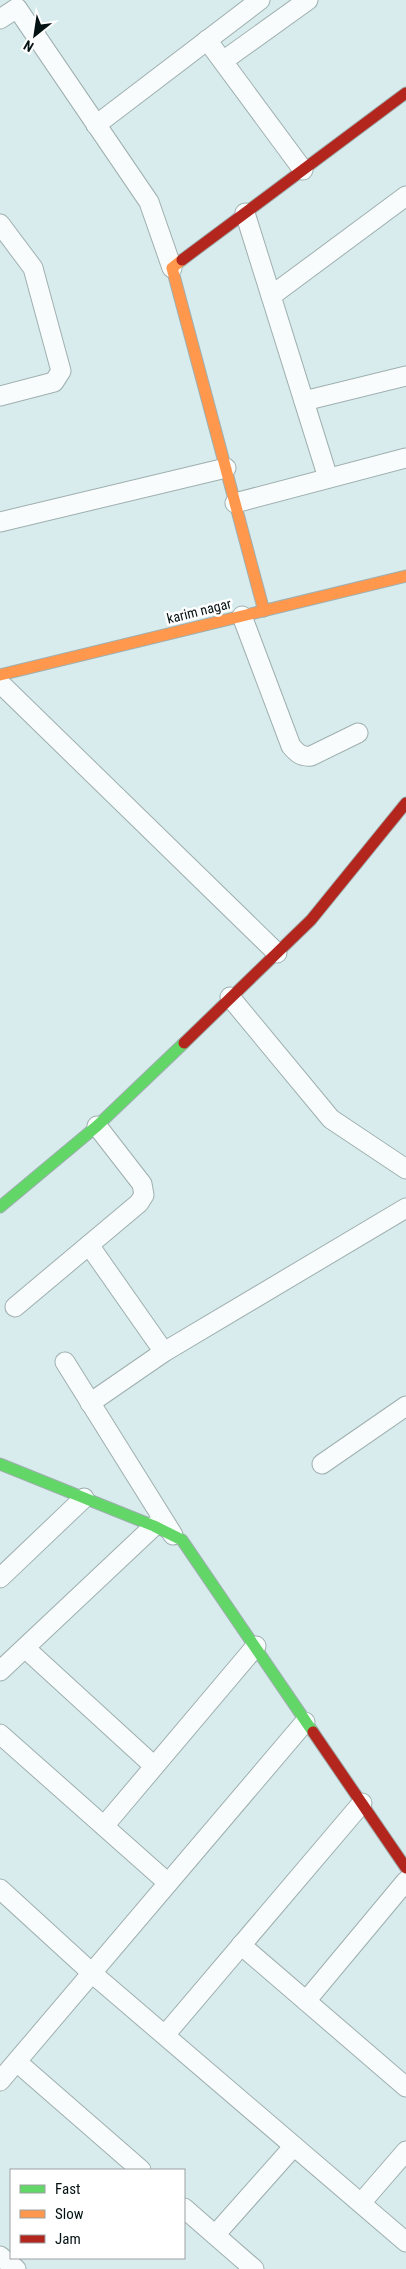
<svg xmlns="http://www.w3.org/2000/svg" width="406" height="2269" font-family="'Roboto Condensed',sans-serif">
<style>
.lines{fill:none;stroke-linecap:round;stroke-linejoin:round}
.street-casing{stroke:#9fafaf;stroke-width:21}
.fast-casing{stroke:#9fafaf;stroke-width:13}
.slow-casing{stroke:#9fafaf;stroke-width:13}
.jam-casing{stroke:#9fafaf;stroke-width:13}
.street{stroke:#f9fcfc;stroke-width:19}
.fast{stroke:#63d668;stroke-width:11}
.slow{stroke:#ff974d;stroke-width:11}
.jam{stroke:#b3261e;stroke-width:11}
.labels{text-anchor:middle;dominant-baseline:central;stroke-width:5;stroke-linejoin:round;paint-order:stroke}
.street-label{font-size:14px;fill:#051213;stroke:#fff}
</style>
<rect width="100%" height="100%" fill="#d8eced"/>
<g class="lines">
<defs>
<g id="street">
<path d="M0,19L17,8L149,202L172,268"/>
<path d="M207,40L303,170"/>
<path d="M223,61L308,0"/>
<path d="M96,125L260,0"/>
<path d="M245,213L328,478"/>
<path d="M0,224L33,268L61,371L54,382L0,396"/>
<path d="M271,296L406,196"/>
<path d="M304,401L406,376"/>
<path d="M235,503L406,458"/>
<path d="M0,522L226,468"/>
<path d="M242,616L291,746C297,753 301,757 311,756L358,733"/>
<path d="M0,683L277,953"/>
<path d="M230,997L331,1119L406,1169"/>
<path d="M89,1245L164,1352"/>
<path d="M15,1307L139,1203L144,1195L142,1184L97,1126"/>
<path d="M65,1362L173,1535"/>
<path d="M90,1403L164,1352L406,1208"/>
<path d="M322,1464L406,1406"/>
<path d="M0,1578L84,1498"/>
<path d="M25,1648L154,1766"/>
<path d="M0,1671L154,1526"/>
<path d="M0,1734L168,1883"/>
<path d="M104,1826L256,1646"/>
<path d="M0,1889L93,1974L406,2242"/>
<path d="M241,1945L406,2087"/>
<path d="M306,2001L406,1881"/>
<path d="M165,2035L362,1803"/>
<path d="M17,2062L141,2170"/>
<path d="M0,2081L305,1722"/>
<path d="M361,2203L406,2151"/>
<path d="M184,2208L254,2269"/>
<path d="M215,2235L294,2146"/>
<path d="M0,2256L16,2269"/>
</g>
<g id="fast">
<path d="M0,1207L97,1126L184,1043"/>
<path d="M0,1464L154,1526L182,1540L313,1732"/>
</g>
<g id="slow">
<path d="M182,260L172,268L264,611"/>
<path d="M0,675L406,576"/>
</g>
<g id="jam">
<path d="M182,260L406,93"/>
<path d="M184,1043L311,920L406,803"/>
<path d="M313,1732L406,1868"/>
</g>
</defs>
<use href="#street" class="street-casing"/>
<use href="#fast" class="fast-casing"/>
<use href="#slow" class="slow-casing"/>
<use href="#jam" class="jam-casing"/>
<use href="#street" class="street"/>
<use href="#fast" class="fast"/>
<use href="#slow" class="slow"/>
<use href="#jam" class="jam"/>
</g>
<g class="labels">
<g class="street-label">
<text transform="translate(199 611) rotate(-14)">karim nagar</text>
</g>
</g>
<rect x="10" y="2169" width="175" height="90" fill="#ffffff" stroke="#9ba0a1"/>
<rect x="20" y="2185" width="25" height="8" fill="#63d668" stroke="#9ba0a1"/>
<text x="55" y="2194" font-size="15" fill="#051213">Fast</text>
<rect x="20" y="2210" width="25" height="8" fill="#ff974d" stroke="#9ba0a1"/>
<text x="55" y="2219" font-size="15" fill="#051213">Slow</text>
<rect x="20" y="2235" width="25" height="8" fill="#b3261e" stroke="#9ba0a1"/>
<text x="55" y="2244" font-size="15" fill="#051213">Jam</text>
<g transform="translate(35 35) rotate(210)" stroke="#ffffff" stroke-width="4" paint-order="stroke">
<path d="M0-4L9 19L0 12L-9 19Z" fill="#051213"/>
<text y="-8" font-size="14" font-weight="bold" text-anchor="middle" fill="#051213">N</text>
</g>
</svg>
